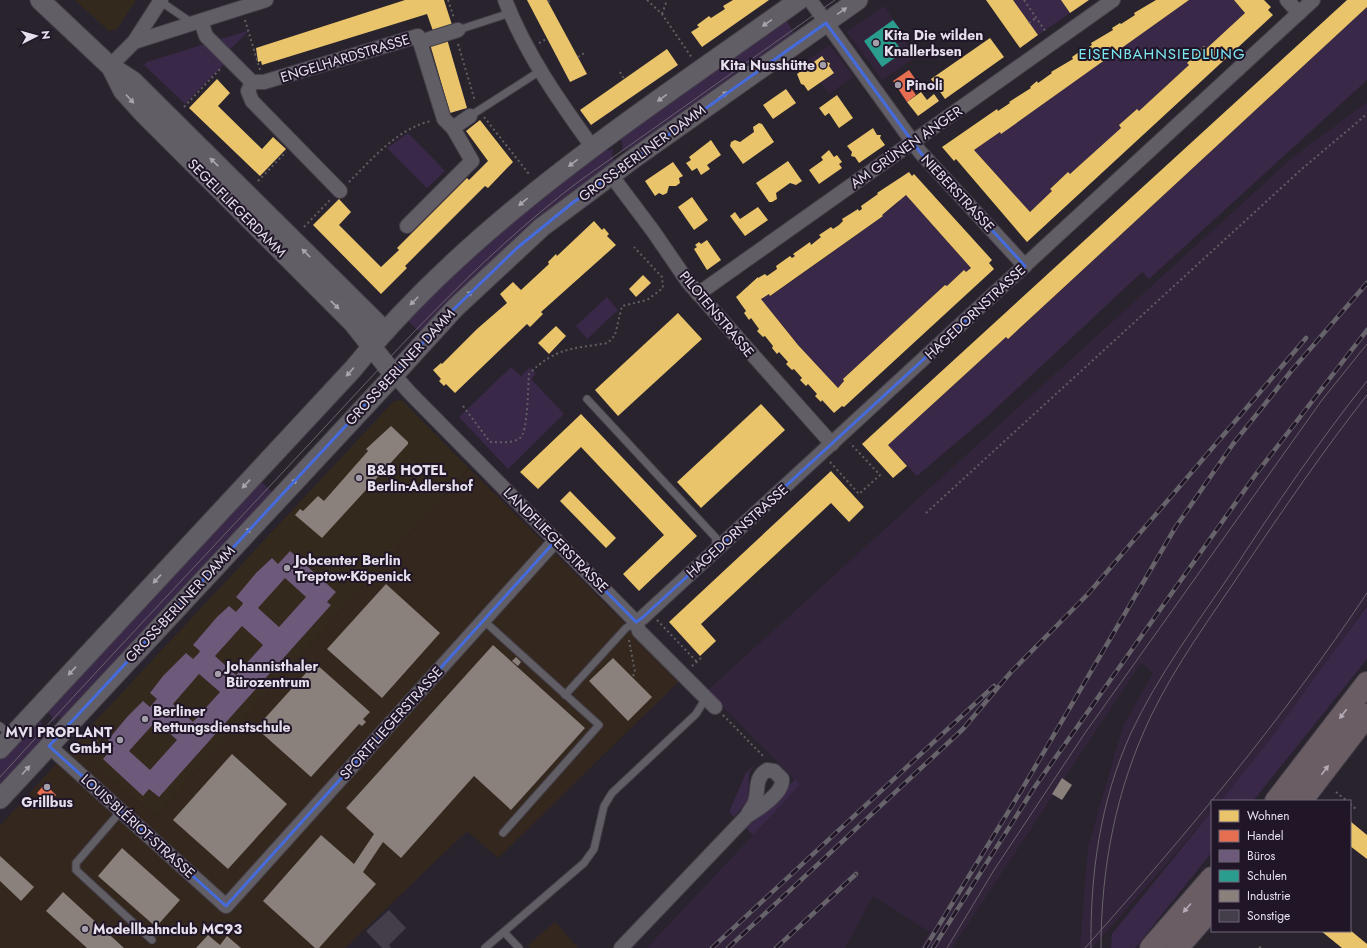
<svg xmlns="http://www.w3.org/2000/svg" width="1367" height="948" font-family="Jost,sans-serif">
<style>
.commercial{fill:#33291d}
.industrial{fill:#34281e}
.built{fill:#32253b}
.green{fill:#3a2849}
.homes{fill:#e9c46a;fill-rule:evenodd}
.shops{fill:#e76f51}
.offices{fill:#6d597a;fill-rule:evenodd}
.schools{fill:#2a9d8f}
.industry{fill:#8a817c}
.building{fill:#443d4a}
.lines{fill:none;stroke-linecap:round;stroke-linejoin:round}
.service-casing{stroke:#443f49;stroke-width:9}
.minor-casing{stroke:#443f49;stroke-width:16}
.secondary-casing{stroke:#443f49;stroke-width:21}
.primary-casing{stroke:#443f49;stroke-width:24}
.path{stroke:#615e64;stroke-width:2;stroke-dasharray:2 3;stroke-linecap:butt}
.service{stroke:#625e66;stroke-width:7}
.minor{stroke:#625e66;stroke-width:14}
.secondary{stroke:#625e66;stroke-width:19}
.primary{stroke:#6a5e64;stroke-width:22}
.tram{stroke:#67636a;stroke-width:1}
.rail-casing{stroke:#67636a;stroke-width:4.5}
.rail{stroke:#201628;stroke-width:3;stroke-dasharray:9;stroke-linecap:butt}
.oneway{fill:#aba5b0}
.oneway2{fill:#b4abb6}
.marked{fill:none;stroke:#456bdc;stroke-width:3;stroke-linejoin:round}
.poi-dot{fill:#a49daa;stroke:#201628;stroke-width:1.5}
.labels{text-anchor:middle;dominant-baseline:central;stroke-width:4;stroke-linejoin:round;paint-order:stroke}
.poi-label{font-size:14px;font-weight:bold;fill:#e6dfec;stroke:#201628;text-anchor:start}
.street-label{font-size:14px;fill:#e6dfec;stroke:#201628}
.neighbourhood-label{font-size:15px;letter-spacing:1px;fill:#7ce8f0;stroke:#201628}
</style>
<rect width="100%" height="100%" fill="#29232e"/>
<g class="commercial">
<path d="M75,0H136L117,29L109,31Z"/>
<path d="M402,400L469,468L155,817L73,745L394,401Z"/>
</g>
<g class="industrial">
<path d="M469,468L633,631L678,682L498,858L467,831L345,948H0V826L73,745L155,817Z"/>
<path d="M555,922L578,948H531L528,945Z"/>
</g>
<g class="built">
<path d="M884,6L902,32L900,34L908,46L913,42L921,53L882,80L847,32Z"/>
<path d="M830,45L853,77L829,94L806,61Z"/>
<path d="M1367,102V603L1335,651L1271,738L1221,801H1212V811L1176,853L1092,948H1080L1088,847L1123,726L1153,673L1141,663L952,948H920L930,932L873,896L845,948H647L800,785L707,691L1292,158Z"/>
</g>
<g class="green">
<path d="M1013,0H1061L1070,13L1038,35Z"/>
<path d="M1189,0H1234L1245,13L1206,49L1204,47L1187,62L1189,65L1139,111L1136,109L1119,125L1121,128L1070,174L1068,172L1050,188L1052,191L1030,212L974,150L1000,132L1001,133Z"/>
<path d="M1367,7V80L1149,279L1142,272L991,413L917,476L888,445L1006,337L1009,338Z"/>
<path d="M785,19L797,37L632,153L628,148L623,152L622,141L618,137Z"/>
<path d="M250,30L221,58L225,63L185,104L144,65L147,62Z"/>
<path d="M408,133L445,171L427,188L387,148Z"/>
<path d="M605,146L609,151L613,148L612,156L617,164L422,334L407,320L487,241Z"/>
<path d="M906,195L971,268L947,286L945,285L843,379L844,381L838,388L798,345L761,299L769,294L771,296L883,216L882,215L898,203L899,199Z"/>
<path d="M607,297L618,310L587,339L576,326Z"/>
<path d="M511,367L521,376L530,367L536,374L531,379L564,414L508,469L459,417Z"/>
<path d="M258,479L274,494L63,720L59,716L53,723L51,715L44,709Z"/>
<path d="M1367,606V659L1253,801H1221L1271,738Z"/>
<path d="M41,721L43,729L49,735L0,789V757L31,723L35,727Z"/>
<path d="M755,764L749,773L748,800L734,817L729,812L746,773Z"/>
<path d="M795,779L800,785L753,835L743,825L763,813Z"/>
<path d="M1212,811V852L1135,948H1111L1112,934Z"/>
</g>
<g class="homes">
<path d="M405,0H444L452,25L433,31L427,14L262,65L261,61L258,62L256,48Z"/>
<path d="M527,0H547L587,74L570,82Z"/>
<path d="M733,0H769L702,47L691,32L699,27L697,25L709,16L711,18L725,9L723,6Z"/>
<path d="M986,0H1013L1038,35L1020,48Z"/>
<path d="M1061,0H1089L1070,13Z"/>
<path d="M1156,0H1189L1001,134L1000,132L974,150L1030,212L1052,191L1050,189L1068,172L1070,174L1121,128L1119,125L1137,109L1139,111L1189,65L1187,63L1204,46L1206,49L1245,13L1234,0H1264L1271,7L1268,10L1273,15L1027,242L956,159L954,161L942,147L997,109L998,111L1010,103L1009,102L1031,88L1030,87L1037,81L1038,83L1052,73L1051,72L1073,59L1072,57L1079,52L1080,53L1092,45L1091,43L1113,30L1112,28L1120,23L1121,24L1135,15L1134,13Z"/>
<path d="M1347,0H1367V7L1008,339L1006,337L888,445L907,466L893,478L862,444Z"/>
<path d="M990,38L1004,57L945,99L931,79Z"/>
<path d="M447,39L467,108L450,113L430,44Z"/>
<path d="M667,49L678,65L591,125L580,110Z"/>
<path d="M822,56L826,62L830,63L829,66L834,73L808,91L804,85L801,84L797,74Z"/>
<path d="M217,79L230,93L218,106L262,149L273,137L286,149L260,176L189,108Z"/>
<path d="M786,89L796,103L773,119L763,105Z"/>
<path d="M921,92L927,100L934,94L939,101L918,116L907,102Z"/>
<path d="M837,95L853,118L839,128L829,113L825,116L819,108Z"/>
<path d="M480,120L513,162L488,188L485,186L405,266L407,268L381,294L313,225L339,199L351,212L339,225L381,267L399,250L397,248L467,178L469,180L488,161L466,131Z"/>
<path d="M759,123L762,124L774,142L743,164L730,146L731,142L735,140L740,142L754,132L753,127Z"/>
<path d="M873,128L877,135H881L880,138L885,145L859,163L855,157L851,156L852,152L847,146Z"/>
<path d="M711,140L721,155L707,165L710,169L701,175L697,168L692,171L686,163L691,160L689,157Z"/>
<path d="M829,150L834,157L837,155L842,162L839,164L842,168L819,184L809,170L823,160L821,157Z"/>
<path d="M788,161L802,181L796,185L790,183L776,193L777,199L772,202H769L756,183Z"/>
<path d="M673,162L683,176L679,178L680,183L676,186H669L667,193L663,195L659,193L655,196L645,181Z"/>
<path d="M909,172L912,176L914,174L992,260L989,263L994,269L844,407L842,406L834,413L822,400L821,402L815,396L817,394L808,384L806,386L800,380L802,378L794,369L792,370L786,364L788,362L779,352L777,354L772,348L773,346L765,336L763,337L757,331L759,329L751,318L749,320L744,313L746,311L736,297L758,277V278L765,274L767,276L777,269L776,266L790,256L792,258L795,256L793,254L810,242L811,245L821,237L819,235L831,227L833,229L839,225L843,221L842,219L858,209L859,211L862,209L861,206L878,194L877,193ZM906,195L971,268L966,272L964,270L947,286L945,285L843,379L844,381L838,388L798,345L761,299L769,294L770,296L883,216L882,215Z"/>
<path d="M692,197L708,220L694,230L678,207Z"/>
<path d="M758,207L768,220L745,236L730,216L735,212L740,219Z"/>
<path d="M594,221L602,230L604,228L609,234L607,236L616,245L541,312L543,314L530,327L527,324L455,393L446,384L444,386L439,381L441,379L433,370L441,363L442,364L477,329L507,303L500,294L513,282L521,290L549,264L548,262L556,254L557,256Z"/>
<path d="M707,240L721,260L707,270L694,249L697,247L695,245L699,242L701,244Z"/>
<path d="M643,275L651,283L636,297L629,289Z"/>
<path d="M678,313L702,339L618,416L595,390Z"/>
<path d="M556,326L566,336L549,354L538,343Z"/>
<path d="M761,404L785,430L701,508L677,482Z"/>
<path d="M581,414L697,536L639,591L623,574L664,535L581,447L538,489L520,472Z"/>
<path d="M831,471L864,507L849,522L831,503L701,624L716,641L700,656L669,622Z"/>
<path d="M570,491L616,538L606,548L560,501Z"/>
<path d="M1350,821L1367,835V859L1350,846Z"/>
<path d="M1350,930L1367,944V948H1342L1321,931Z"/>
</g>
<g class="shops">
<path d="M909,70L918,83L911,88L916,95L907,102L893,81Z"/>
<path d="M45,784L56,795L48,803L37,793Z"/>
</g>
<path class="offices" d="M290,551L336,592L327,602L331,605L159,797L149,789L143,796L103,759L114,746L108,740L127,717L143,701L150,707L156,700L157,699L150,693L163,676L186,653L193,659L199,653L200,651L193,645L217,617L229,606L236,612L242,605L243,603L236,597L256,573L272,558L278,564ZM285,578L306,597L279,627L258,608ZM242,626L263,645L236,675L215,656ZM199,674L220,692L193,722L173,704ZM156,721L177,740L150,770L129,751Z"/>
<path class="schools" d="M893,20L902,32L893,39L903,52L882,67L864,41Z"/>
<g class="industry">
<path d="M391,426L408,442V444L322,538L295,515L300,509L303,511L318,496L324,501L368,451L366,449Z"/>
<path d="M386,584L440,633L382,698L327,649Z"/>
<path d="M493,645L585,728L511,810L474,776L401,858L383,842L363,872L376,884L319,948H315L263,901L321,835L354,864L374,834L346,808Z"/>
<path d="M516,657L521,662L518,666L512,661Z"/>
<path d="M613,658L652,697L628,721L589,681Z"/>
<path d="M315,663L370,712L363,719L366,722L362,726L359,724L311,777L256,728Z"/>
<path d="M232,754L287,804L228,869L173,820Z"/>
<path d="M1062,778L1072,785L1062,800L1052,794Z"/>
<path d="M122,848L180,900L156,927L98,876Z"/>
<path d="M0,856L34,887L21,901L0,881Z"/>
<path d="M63,892L124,948H87L46,911Z"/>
<path d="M208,935L220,945L227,936L241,948H196Z"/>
</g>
<path class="building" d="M389,910L406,928L389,945L391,948H382L366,931Z"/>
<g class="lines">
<defs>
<g id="service">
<path d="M160,1L192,23"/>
<path d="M458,30L510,13"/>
<path d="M470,116L540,71"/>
<path d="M587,399L716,538L715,550"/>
<path d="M483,620L599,725L503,833"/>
<path d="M565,695L626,628L636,622"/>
<path d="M0,726L12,736"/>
<path d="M121,811L76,863V870L152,940"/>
<path d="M504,932L519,948"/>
<path d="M485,948L584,863L594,849L604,806L612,793L696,714L706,698"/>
</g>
<g id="minor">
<path d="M505,0C526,54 559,101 593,148"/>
<path d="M810,0L920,152L1025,266"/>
<path d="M1287,0L1299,13"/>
<path d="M201,21L206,36L252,82H264L418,36L420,42L458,30"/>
<path d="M134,42L161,0"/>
<path d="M420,42L444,119L453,128"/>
<path d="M110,66L134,42L266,0"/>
<path d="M252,82L248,91L252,101L340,191"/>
<path d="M611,175L653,231L688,282L832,444"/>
<path d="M407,226L472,161L453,128L470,116"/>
<path d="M698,294L1113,0"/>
<path d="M394,375L410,393L636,622L639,631L715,707"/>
<path d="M636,622L642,618L1313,0"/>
<path d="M49,746L226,906L556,540"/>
<path d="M621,948L747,816C749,811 753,807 755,802C759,789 754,778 767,770L774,771L782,779C784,793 757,810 747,816"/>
</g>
<g id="secondary">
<path d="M40,0L110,66L133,81L385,331"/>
<path d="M111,67L123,91L142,112L353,323L394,375"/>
<path d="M0,749L353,369C475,218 643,112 799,0"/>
<path d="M0,799L394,375L455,308L542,227L633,159L858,0"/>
</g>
<g id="primary">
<path d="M1276,801L1367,683"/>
<path d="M1301,801L1367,715"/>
<path d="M1151,948L1212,878"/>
<path d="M1177,948L1212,908"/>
</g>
</defs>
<use href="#service" class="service-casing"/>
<use href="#minor" class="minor-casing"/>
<use href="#secondary" class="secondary-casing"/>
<use href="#primary" class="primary-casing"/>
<g class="path">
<path d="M448,0L454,18"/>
<path d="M647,0L662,14L692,58"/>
<path d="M1024,0L1046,32"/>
<path d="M548,2L551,0"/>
<path d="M662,14L667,0"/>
<path d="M245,20L260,70"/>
<path d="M1029,23L1036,18"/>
<path d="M539,43L546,39"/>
<path d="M458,44L475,101"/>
<path d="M578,57L586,52"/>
<path d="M620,72L624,79"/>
<path d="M184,107L221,68"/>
<path d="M484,117L529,174"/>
<path d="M258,181L286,152"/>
<path d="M349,182C372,159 397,129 431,121"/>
<path d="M304,227L331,199"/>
<path d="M463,406L490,442C499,442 512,444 520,438C528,433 528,385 529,374C556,347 572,349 608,343L615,335L622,306L647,300L663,288L662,277L634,247"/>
<path d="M830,462L859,494L880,475L850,443"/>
<path d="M926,513L1303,168L1367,114"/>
<path d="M657,620L697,662"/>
<path d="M629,640L635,672L632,678"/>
<path d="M692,666L701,658"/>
<path d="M723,715L765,758"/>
<path d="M85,730L103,747"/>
<path d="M1336,792L1347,801"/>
<path d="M1350,804L1356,809"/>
<path d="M1259,947L1262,948"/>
</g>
<use href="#service" class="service"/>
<use href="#minor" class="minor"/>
<use href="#secondary" class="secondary"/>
<use href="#primary" class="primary"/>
<g class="tram">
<path d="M0,777C98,669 198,563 298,456C388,360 473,262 578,182L835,0"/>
<path d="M947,948L994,870L1085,733L1322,400L1367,344"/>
<path d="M1085,948C1186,835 1283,719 1367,593"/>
<path d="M1091,948C1090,875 1100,801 1131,733C1158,675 1198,622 1234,569C1276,505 1319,441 1367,381"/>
<path d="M1101,948C1101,867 1116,789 1151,716C1176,664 1211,617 1243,569C1283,510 1323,451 1367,395"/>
</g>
<defs>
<g id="rail">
<path d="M712,948L994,686"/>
<path d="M728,948L963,729L1011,672L1088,594L1306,338"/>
<path d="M776,948L856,874"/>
<path d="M925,948L1021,791L1175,528L1233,444L1292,370L1367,283"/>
<path d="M933,948L1034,788L1256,474L1367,330"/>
</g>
</defs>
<use href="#rail" class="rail-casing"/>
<use href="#rail" class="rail"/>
</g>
<defs><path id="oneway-solid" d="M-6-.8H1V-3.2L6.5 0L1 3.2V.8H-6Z"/></defs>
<g class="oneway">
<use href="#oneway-solid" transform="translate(842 11) rotate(-35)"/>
<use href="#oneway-solid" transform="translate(767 23) rotate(145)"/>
<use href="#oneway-solid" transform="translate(723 95) rotate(-35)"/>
<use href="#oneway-solid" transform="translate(662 98) rotate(144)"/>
<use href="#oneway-solid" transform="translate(130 99) rotate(48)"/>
<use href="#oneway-solid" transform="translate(214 162) rotate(-136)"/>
<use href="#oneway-solid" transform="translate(573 163) rotate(143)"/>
<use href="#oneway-solid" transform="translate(523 202) rotate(140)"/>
<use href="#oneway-solid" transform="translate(306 253) rotate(-135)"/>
<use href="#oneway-solid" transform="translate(468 295) rotate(-45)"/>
<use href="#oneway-solid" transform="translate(414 301) rotate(135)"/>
<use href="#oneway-solid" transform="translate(335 305) rotate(44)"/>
<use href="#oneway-solid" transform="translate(350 372) rotate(132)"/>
<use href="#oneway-solid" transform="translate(293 483) rotate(-47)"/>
<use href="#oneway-solid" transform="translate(246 484) rotate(133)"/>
<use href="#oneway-solid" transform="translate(247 532) rotate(-47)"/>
<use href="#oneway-solid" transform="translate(157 579) rotate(133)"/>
<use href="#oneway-solid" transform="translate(72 671) rotate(133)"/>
<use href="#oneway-solid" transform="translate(26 770) rotate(-48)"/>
</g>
<g class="oneway2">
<use href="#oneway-solid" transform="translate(1343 714) rotate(127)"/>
<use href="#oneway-solid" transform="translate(1325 770) rotate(-53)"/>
<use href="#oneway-solid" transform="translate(1187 908) rotate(131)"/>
</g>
<path class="marked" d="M826,23L920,152L1025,266L642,618L636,622L556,540L226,906L49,746L455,308L517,248L571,204Z"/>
<g class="poi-dot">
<circle cx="876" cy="43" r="4"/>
<circle cx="823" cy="65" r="4"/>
<circle cx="898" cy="85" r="4"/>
<circle cx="359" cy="478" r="4"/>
<circle cx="287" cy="568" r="4"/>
<circle cx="218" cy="674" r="4"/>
<circle cx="145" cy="719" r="4"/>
<circle cx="120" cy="740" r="4"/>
<circle cx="47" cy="787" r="4"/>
<circle cx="85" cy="929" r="4"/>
</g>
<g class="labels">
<g class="poi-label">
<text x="884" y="35">Kita Die wilden<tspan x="884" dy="16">Knallerbsen</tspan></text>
<text x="815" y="65" text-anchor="end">Kita Nusshütte</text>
<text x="906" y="85">Pinoli</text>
<text x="367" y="470">B&amp;B HOTEL<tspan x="367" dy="16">Berlin-Adlershof</tspan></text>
<text x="295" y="560">Jobcenter Berlin<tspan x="295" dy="16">Treptow-Köpenick</tspan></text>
<text x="226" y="666">Johannisthaler<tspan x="226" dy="16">Bürozentrum</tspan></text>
<text x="153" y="711">Berliner<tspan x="153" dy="16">Rettungsdienstschule</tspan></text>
<text x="112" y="732" text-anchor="end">MVI PROPLANT<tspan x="112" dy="16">GmbH</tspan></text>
<text x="47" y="802" text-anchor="middle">Grillbus</text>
<text x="93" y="929">Modellbahnclub MC93</text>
</g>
<g class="street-label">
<text transform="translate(345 58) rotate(-17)">ENGELHARDSTRASSE</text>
<text transform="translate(906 147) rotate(-35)">AM GRÜNEN ANGER</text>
<text transform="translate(642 153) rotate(-36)">GROSS-BERLINER DAMM</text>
<text transform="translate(958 193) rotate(47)">NIEBERSTRASSE</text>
<text transform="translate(237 208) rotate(45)">SEGELFLIEGERDAMM</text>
<text transform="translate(975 312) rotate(-43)">HAGEDORNSTRASSE</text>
<text transform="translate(717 314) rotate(50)">PILOTENSTRASSE</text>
<text transform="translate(400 367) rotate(-47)">GROSS-BERLINER DAMM</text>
<text transform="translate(737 531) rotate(-42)">HAGEDORNSTRASSE</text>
<text transform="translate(556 540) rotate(45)">LANDFLIEGERSTRASSE</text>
<text transform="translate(180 604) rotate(-47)">GROSS-BERLINER DAMM</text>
<text transform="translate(391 723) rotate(-48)">SPORTFLIEGERSTRASSE</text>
<text transform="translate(138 826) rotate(42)">LOUIS-BLÉRIOT-STRASSE</text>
</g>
<g class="neighbourhood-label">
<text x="1162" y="54">EISENBAHNSIEDLUNG</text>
</g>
</g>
<rect x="1211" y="800" width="140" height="132" fill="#201628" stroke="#6f6676"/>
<rect x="1219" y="810" width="20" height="12" fill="#e9c46a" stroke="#6f6676"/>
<text x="1247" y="820" font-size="12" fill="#e6dfec">Wohnen</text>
<rect x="1219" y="830" width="20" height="12" fill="#e76f51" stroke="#6f6676"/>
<text x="1247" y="840" font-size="12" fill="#e6dfec">Handel</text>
<rect x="1219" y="850" width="20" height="12" fill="#6d597a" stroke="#6f6676"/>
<text x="1247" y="860" font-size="12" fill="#e6dfec">Büros</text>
<rect x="1219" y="870" width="20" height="12" fill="#2a9d8f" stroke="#6f6676"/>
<text x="1247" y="880" font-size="12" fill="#e6dfec">Schulen</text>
<rect x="1219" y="890" width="20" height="12" fill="#8a817c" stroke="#6f6676"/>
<text x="1247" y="900" font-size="12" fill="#e6dfec">Industrie</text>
<rect x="1219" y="910" width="20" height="12" fill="#443d4a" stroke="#6f6676"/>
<text x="1247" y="920" font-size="12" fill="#e6dfec">Sonstige</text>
<g transform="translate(36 36) rotate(84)" stroke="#201628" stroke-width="3" paint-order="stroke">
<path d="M0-3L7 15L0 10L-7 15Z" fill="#e6dfec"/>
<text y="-6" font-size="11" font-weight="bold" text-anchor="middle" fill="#e6dfec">N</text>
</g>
</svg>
